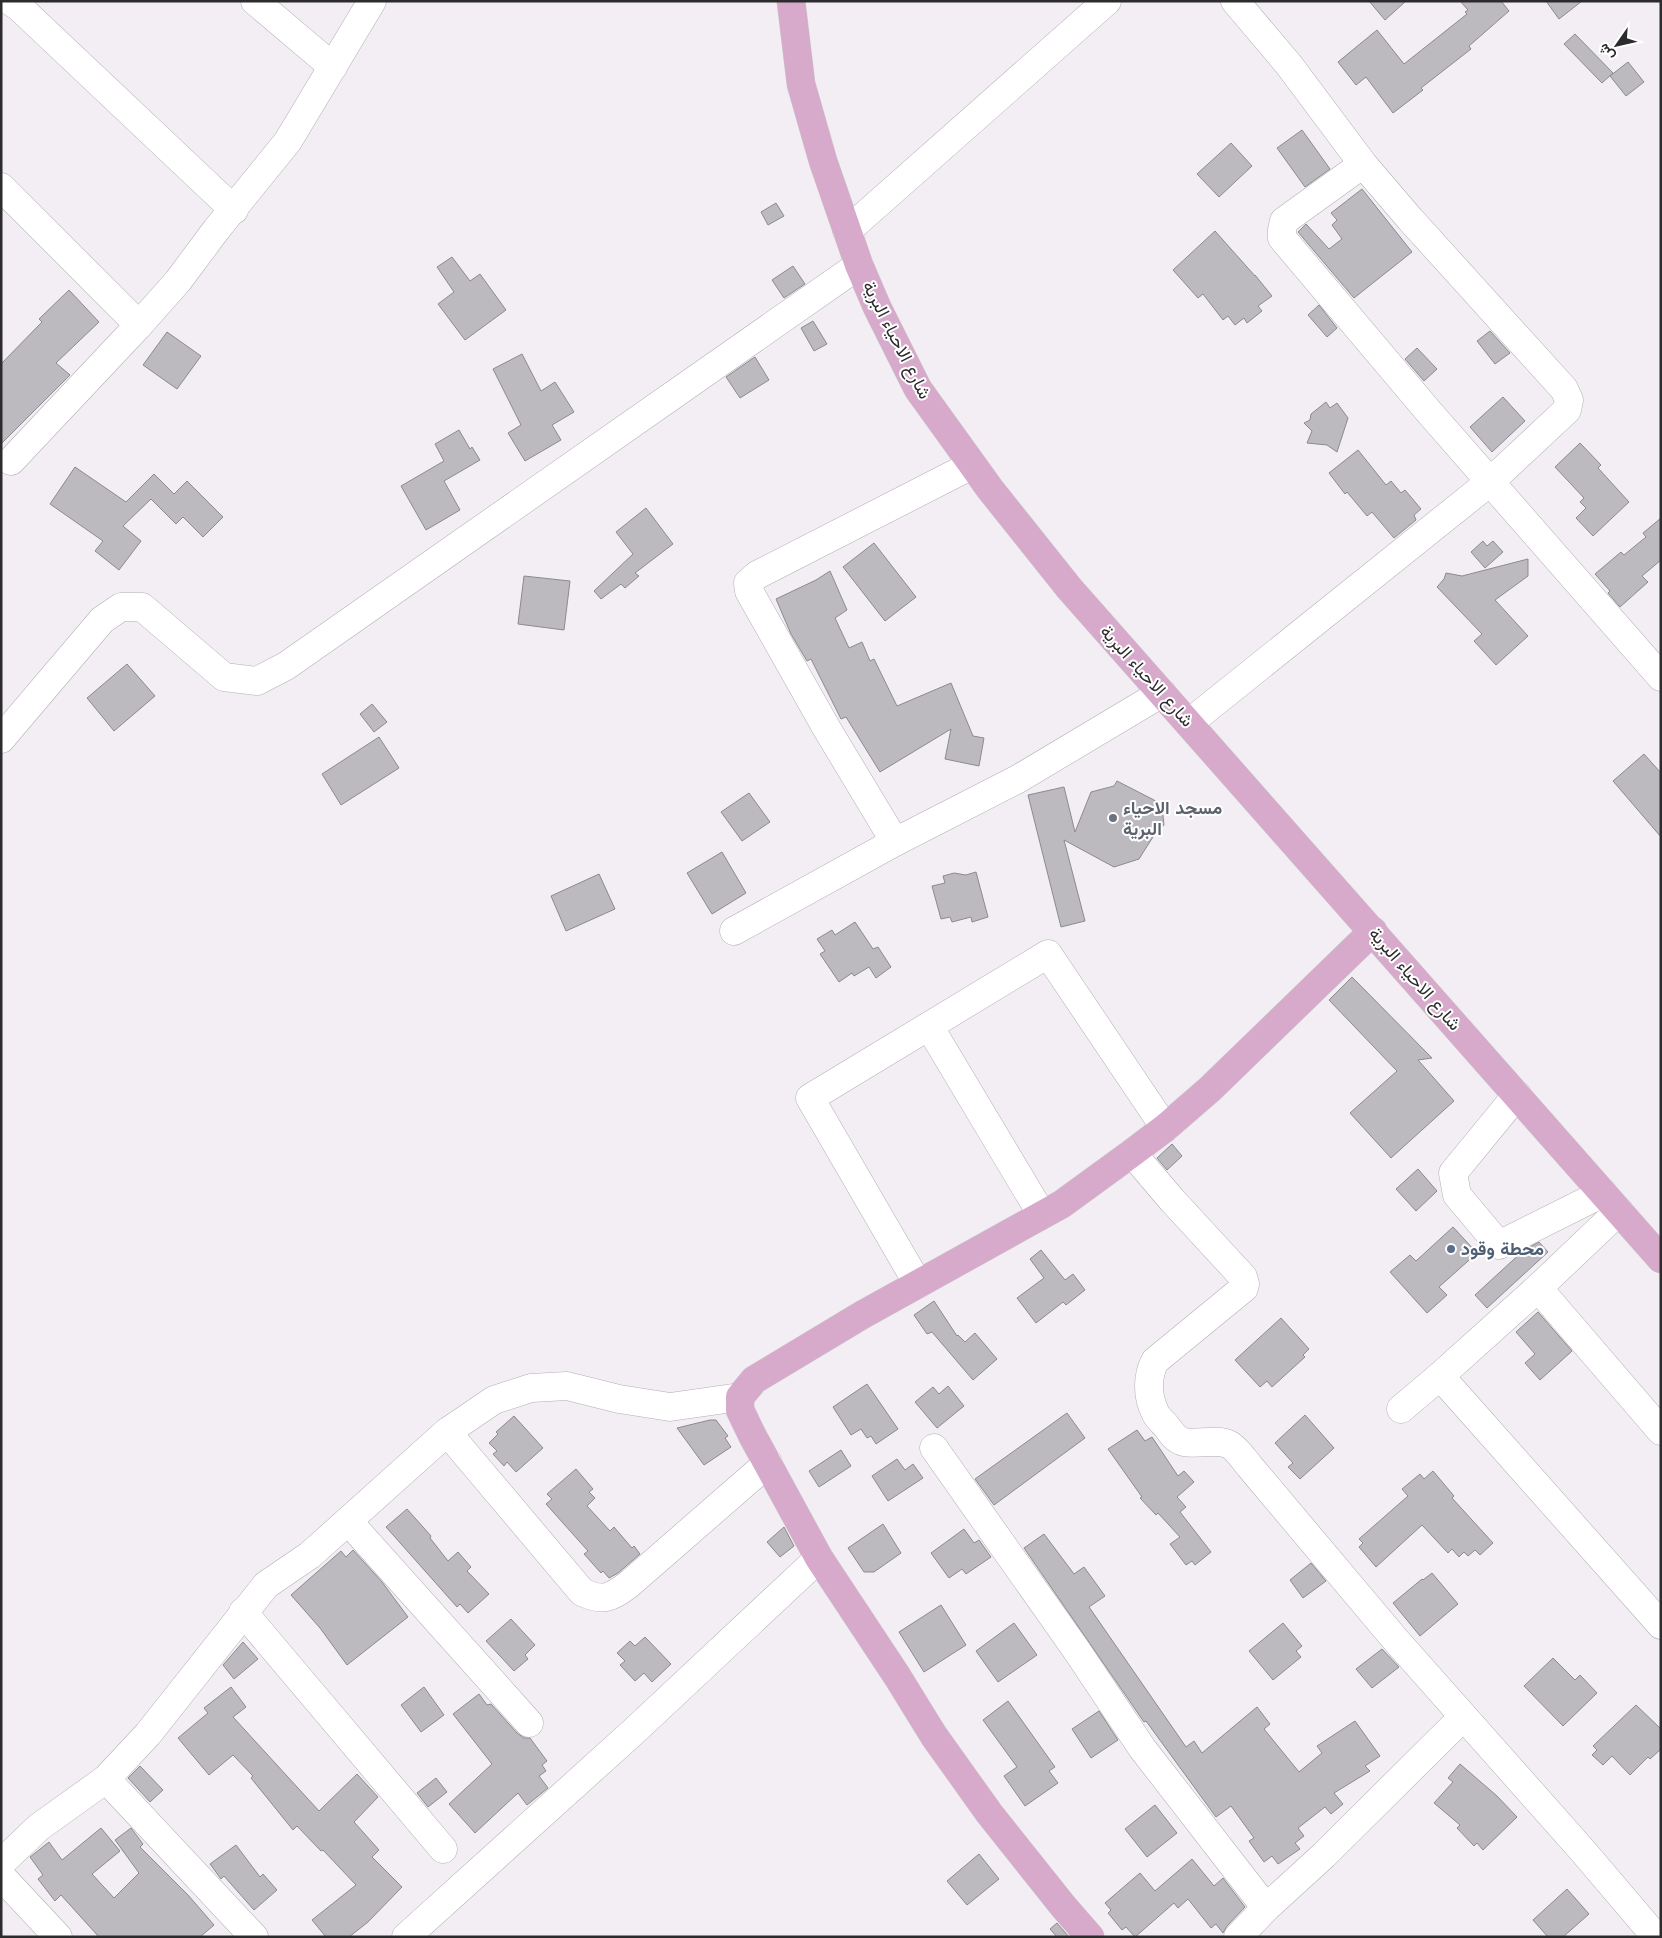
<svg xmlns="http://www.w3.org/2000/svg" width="1662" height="1938" font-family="Jost,Vazirmatn,sans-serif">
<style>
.building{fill:#bdbabf;stroke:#8d8a8f}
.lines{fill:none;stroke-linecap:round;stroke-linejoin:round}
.minor-casing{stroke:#b2afb4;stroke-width:29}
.major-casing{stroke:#cccccd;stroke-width:29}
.minor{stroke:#fff;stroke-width:28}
.major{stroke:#d7a9ca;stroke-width:28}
.worship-dot{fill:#6b7280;stroke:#fff;stroke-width:2}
.service-dot{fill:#5c6f8a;stroke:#fff;stroke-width:2}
.labels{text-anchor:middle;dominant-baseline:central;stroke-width:4;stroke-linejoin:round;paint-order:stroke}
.street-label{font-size:18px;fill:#2c2b2d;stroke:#fff}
.worship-label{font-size:18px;font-weight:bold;fill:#5b616d;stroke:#fff;text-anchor:start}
.service-label{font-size:18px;font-weight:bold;fill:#4e5e75;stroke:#fff;text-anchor:start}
</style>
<rect width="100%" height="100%" fill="#f2eef3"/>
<g class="building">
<path d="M1369,1H1406L1385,20Z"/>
<path d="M1460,1H1501L1509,11L1469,46L1471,49L1421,88L1423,90L1393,113L1366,77L1356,85L1338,62L1377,30L1404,64L1467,14L1465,12L1468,10Z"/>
<path d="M1546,1H1582L1559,19Z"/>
<path d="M1575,34L1613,73L1602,83L1564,44Z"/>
<path d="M1628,62L1644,82L1626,96L1610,76Z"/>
<path d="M1302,130L1330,169L1305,187L1277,148Z"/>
<path d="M1231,143L1252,166L1219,197L1197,174Z"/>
<path d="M1362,189L1412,252L1354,298L1298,232L1306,224L1329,249L1342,239L1332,225L1337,220L1331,213Z"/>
<path d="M776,203L784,216L768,225L761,212Z"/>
<path d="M1215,231L1255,276V275L1272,296L1258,306L1262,311L1247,323L1244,318L1235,325L1228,316L1223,320L1203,294L1198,298L1173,270Z"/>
<path d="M452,257L470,281L480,274L506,310L465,340L438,304L454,292L437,267Z"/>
<path d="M793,266L805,284L784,298L772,280Z"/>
<path d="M69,290L99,322L56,363L70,375L1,444V364L42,322L39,319Z"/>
<path d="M1319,305L1337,328L1327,337L1308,315Z"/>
<path d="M813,321L827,344L814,351L801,328Z"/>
<path d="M1490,331L1510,353L1495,364L1477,341Z"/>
<path d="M167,332L201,356L177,389L143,365Z"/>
<path d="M1417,348L1437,369L1424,381L1405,359Z"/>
<path d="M522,354L541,391L555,382L574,412L552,425L561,440L525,461L508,433L521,425L493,369Z"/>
<path d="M755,357L769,380L740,398L726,377Z"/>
<path d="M1503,397L1525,421L1492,452L1470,427Z"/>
<path d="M1326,402L1330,408L1337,403L1348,418L1337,452L1327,445L1307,443L1312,431L1304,423L1310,420L1311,414Z"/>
<path d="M459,430L470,449L472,447L480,460L444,481L460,510L426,530L401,486L444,461L435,444Z"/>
<path d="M1580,443L1601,465L1598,468L1629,502L1593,536L1576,518L1586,508L1580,502L1584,498L1555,467Z"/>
<path d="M1358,450L1386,485L1391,481L1401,493L1405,490L1421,509L1414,515L1416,520L1394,538L1372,512L1367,516L1347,492L1345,494L1329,473Z"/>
<path d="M75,467L126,502L154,474L174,494L187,481L223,517L203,537L183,517L176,524L151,499L123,526L141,541L119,570L95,551L103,541L50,504Z"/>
<path d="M646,508L673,544L635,573L639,576L625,588L621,584L601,599L594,591L633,554L616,532Z"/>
<path d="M1661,518V560L1642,576L1648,582L1620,607L1608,593L1610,591L1595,574L1621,552L1624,555L1646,537L1643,533Z"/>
<path d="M1483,541L1487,546L1493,541L1503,552L1485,568L1471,552Z"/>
<path d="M874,543L916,597L885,621L843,567Z"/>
<path d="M1528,559V576L1495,600L1528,636L1496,665L1474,641L1482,634L1437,587L1444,579L1446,573L1462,576Z"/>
<path d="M830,571L847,610L835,618L849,648L862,642L870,661L874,659L897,706L951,683L973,736L984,738L979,766L945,759L951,729L880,772L846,717L841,719L811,659L807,661L791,634L776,599L816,580Z"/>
<path d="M524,576L570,581L564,630L518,624Z"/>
<path d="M127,664L155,696L114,731L87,698Z"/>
<path d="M372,704L387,722L374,732L360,714Z"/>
<path d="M379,737L399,768L341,805L322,774Z"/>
<path d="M1644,754L1661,773V837L1613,781Z"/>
<path d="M1117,781L1154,800L1162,807L1164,825L1158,829L1139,859L1114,867L1064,840L1085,921L1061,927L1028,795L1064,787L1075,832L1091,792L1114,786Z"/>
<path d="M749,793L770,822L742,841L721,812Z"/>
<path d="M722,852L746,893L712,914L687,873Z"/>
<path d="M976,872L988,917L972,922L971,917L952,922L950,917L941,919L932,886L945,883L943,876L954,873L966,875Z"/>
<path d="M599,874L615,909L566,931L551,896Z"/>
<path d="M855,922L873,949L878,947L891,967L876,978L869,967L854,976L852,973L839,982L820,954L825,951L817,939L832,930L835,935Z"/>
<path d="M1352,977L1432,1058L1418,1060L1454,1101L1391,1158L1350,1113L1397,1071L1329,1000Z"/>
<path d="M1172,1144L1182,1156L1167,1170L1157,1158Z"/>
<path d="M1418,1169L1437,1191L1416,1211L1396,1189Z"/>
<path d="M1453,1227L1477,1253L1439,1287L1447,1295L1427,1313L1390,1272L1410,1255L1416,1261Z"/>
<path d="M1539,1242L1548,1252L1487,1308L1475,1295L1524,1250Z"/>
<path d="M1041,1250L1065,1280L1073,1274L1085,1290L1066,1305L1063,1302L1036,1323L1017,1298L1044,1278L1030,1259Z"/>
<path d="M934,1301L957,1336L958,1335L965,1342L975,1333L997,1359L973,1380L932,1332L927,1334L914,1315Z"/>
<path d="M1538,1312L1572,1351L1540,1380L1525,1363L1535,1354L1516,1332Z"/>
<path d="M1281,1318L1309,1349L1303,1355L1305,1357L1272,1387L1267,1381L1260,1387L1235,1360Z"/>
<path d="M867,1384L898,1429L876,1444L871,1436L867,1438L861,1429L851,1435L833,1407Z"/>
<path d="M948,1386L964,1406L937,1428L915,1402L933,1387L939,1394Z"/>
<path d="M1067,1413L1085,1438L994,1505L975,1479Z"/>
<path d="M1305,1415L1334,1448L1300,1479L1288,1467L1293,1463L1275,1443Z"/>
<path d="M514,1416L543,1448L516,1472L507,1462L504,1466L493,1454L497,1451L489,1443L498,1434L496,1432Z"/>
<path d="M710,1420H716L728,1436L725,1438L731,1447L704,1465L677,1428Z"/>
<path d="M1137,1430L1145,1441L1152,1437L1178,1476L1184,1471L1194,1482L1177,1497L1186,1507L1180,1512L1211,1552L1195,1565L1192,1561L1186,1565L1170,1544L1180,1537L1158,1513L1156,1515L1140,1498L1142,1497L1108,1449Z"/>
<path d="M841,1450L851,1466L819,1487L809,1471Z"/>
<path d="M897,1459L905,1470L913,1464L923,1478L888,1501L872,1476Z"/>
<path d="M576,1469L593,1489L589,1492L595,1498L587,1506L610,1531L614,1527L632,1548L634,1546L640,1554L618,1573L609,1578L603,1571L601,1573L584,1554L588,1551L546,1504L552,1499L547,1494Z"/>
<path d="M1433,1471L1454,1496L1452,1498L1493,1543L1480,1555L1475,1550L1468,1556L1464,1552L1459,1557L1452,1549L1448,1553L1422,1525L1376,1567L1359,1547L1363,1543L1359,1539L1408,1496L1402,1489L1420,1474L1424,1479Z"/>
<path d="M407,1509L431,1536L430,1538L448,1561L458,1552L471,1567L467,1571L489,1594L468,1613L460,1604L457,1607L386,1527Z"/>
<path d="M883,1524L901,1553L874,1572H864L848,1548Z"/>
<path d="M784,1527L794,1546L780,1557L767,1542Z"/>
<path d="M964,1529L974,1543L979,1540L991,1557L966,1574L962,1569L949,1578L931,1553Z"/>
<path d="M1044,1534L1074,1574L1084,1567L1105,1596L1089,1607L1186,1747L1194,1741L1202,1753L1257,1707L1270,1724L1264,1729L1299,1772L1322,1753L1317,1746L1355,1721L1380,1756L1365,1766L1370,1771L1334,1793L1343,1804L1331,1814L1325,1807L1298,1828L1304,1836L1295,1843L1300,1849L1278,1864L1272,1856L1264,1862L1249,1841L1254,1838L1231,1806L1216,1817L1146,1721L1144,1722L1024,1548Z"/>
<path d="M353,1550L382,1582L408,1617L347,1665L320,1628L291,1595L341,1551L346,1557Z"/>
<path d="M1311,1563L1326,1581L1303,1598L1290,1580Z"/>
<path d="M1432,1573L1458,1604L1420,1636L1393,1603L1422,1579L1423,1580Z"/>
<path d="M941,1605L966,1645L924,1672L899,1632Z"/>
<path d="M511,1619L535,1645L525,1655L528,1659L514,1671L486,1641Z"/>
<path d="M1014,1623L1037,1655L998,1682L976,1651Z"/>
<path d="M1283,1623L1302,1646L1296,1651L1301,1657L1273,1680L1249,1651Z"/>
<path d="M645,1637L671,1664L652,1682L644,1673L635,1681L620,1665L625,1661L617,1653L630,1641L635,1646Z"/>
<path d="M243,1642L258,1659L234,1679L223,1665Z"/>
<path d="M1382,1649L1399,1667L1372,1688L1356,1669Z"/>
<path d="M1553,1658L1575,1680L1580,1675L1597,1693L1563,1726L1524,1686Z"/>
<path d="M231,1687L246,1707L233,1717L319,1811L357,1774L378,1797L354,1822L379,1850L372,1857L402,1887L368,1922L349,1937H326L312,1920L356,1885L323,1850L321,1851L297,1826L293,1830L251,1778L253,1776L233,1755L209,1775L178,1738L208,1713L204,1708Z"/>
<path d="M424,1687L444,1715L421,1732L401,1705Z"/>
<path d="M479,1694L487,1705L491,1704L517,1733L524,1738H530L547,1761L542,1765L546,1771L539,1776L548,1788L527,1805L518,1793L475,1833L449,1804L492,1764L453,1714Z"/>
<path d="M1008,1701L1055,1767L1049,1771L1058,1783L1025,1806L1004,1776L1017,1767L983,1720Z"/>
<path d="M1636,1705L1661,1729V1749L1650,1759L1648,1757L1630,1775L1612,1756L1603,1765L1592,1755L1597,1750L1593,1746Z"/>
<path d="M1099,1711L1118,1740L1091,1758L1072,1729Z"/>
<path d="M1460,1764L1497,1796L1517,1817L1483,1850L1477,1843L1474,1846L1457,1828L1460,1825L1434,1803L1453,1782L1448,1778Z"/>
<path d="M140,1766L163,1790L150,1802L128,1778Z"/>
<path d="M436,1778L447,1792L428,1807L417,1793Z"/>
<path d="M1155,1805L1177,1833L1147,1857L1125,1829Z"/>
<path d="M101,1828L120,1851L92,1874L114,1898L139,1873L115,1840L131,1828L143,1844L140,1847L188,1895L214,1925L200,1937H99L61,1895L55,1901L38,1879L43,1875L30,1857L49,1842L62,1860Z"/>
<path d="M236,1845L260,1877L263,1874L277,1890L254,1910L224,1876L221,1879L210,1864Z"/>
<path d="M979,1854L999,1879L967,1905L947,1881Z"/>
<path d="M1192,1859L1214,1886L1223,1878L1245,1907L1227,1926L1223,1933L1216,1924L1211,1928L1188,1899L1178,1908L1174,1903L1135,1937L1126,1927L1122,1930L1108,1913L1111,1910L1105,1903L1140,1873L1155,1891Z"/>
<path d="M1567,1889L1589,1914L1563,1937H1548L1533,1920Z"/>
<path d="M1057,1923L1069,1937H1057L1050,1929Z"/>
</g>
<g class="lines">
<defs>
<g id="minor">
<path d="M10,1L19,7L234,210"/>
<path d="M255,1L333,67"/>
<path d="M1363,164L1284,221L1282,230V238L1429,412L1661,677"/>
<path d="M1,187L139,325"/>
<path d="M847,231L1107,1"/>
<path d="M11,461L139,325L178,281L216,230L288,141L372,1"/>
<path d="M1189,723L1491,481L1567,410L1569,400L1564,389L1410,219L1363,164L1289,65L1235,1"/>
<path d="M1,739L102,620L121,607H142L224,677L257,681L286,666L859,265"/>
<path d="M895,842L827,729L749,591L748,583L757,575L972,465"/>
<path d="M734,931L895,842L1018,779L1162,693"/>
<path d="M929,1026L1042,1215"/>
<path d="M1517,1095L1453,1173L1457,1195L1499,1245L1603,1193"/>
<path d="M1132,1153L1172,1200L1243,1277L1245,1284L1244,1288L1155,1361C1147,1376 1147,1396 1155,1412C1157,1418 1163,1422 1167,1427C1171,1433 1176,1440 1184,1442C1198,1445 1217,1438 1230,1445C1238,1450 1245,1461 1251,1468L1394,1638L1582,1850L1656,1937"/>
<path d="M1619,1211L1538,1288L1440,1376L1661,1625"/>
<path d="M918,1284L810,1098L1048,954L1165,1128"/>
<path d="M1538,1288L1661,1431"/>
<path d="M1401,1409L1440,1376"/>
<path d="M447,1432L582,1592C603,1602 610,1598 628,1585L768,1463"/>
<path d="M934,1448L1075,1648L1142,1748L1266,1908"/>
<path d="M348,1521L529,1723"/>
<path d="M243,1612L443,1849"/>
<path d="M106,1779L254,1937"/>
<path d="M1,1863L39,1827L106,1779L148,1734L266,1585L310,1555L447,1432L494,1400L531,1388L567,1386L619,1399L670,1407L740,1397"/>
<path d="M1,1876L58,1937"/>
<path d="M406,1937L632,1733L819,1558"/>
<path d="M1238,1937L1266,1908L1324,1855L1463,1717"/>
</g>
<g id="major">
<path d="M791,1L801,84L823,161L859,265L877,307L918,389L990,489L1069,588L1661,1259"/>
<path d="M1090,1937L1063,1906L989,1813L934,1736L897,1676L819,1558L752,1435L740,1410V1397L754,1380L862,1315L1062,1204L1132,1153L1165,1128L1210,1089L1373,931"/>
</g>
</defs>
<use href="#minor" class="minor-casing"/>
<use href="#major" class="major-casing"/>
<use href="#minor" class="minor"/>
<use href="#major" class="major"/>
</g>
<circle class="worship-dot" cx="1113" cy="818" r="5"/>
<circle class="service-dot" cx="1451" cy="1249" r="5"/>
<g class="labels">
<g class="street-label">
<text transform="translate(897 340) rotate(63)">شارع الاحياء البرية</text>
<text transform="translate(1147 676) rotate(48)">شارع الاحياء البرية</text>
<text transform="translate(1415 979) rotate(49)">شارع الاحياء البرية</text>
</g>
<g class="worship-label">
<text x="1123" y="808">مسجد الاحياء<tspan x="1123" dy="21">البرية</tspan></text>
</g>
<g class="service-label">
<text x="1461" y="1249">محطة وقود</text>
</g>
</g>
<rect width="1662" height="1938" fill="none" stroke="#2c2b2d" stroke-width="5"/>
<g transform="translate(1617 45) rotate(236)" stroke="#ffffff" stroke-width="4" paint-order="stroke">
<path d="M0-4L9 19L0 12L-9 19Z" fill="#2c2b2d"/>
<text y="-8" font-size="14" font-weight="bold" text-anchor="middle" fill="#2c2b2d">ش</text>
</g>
</svg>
